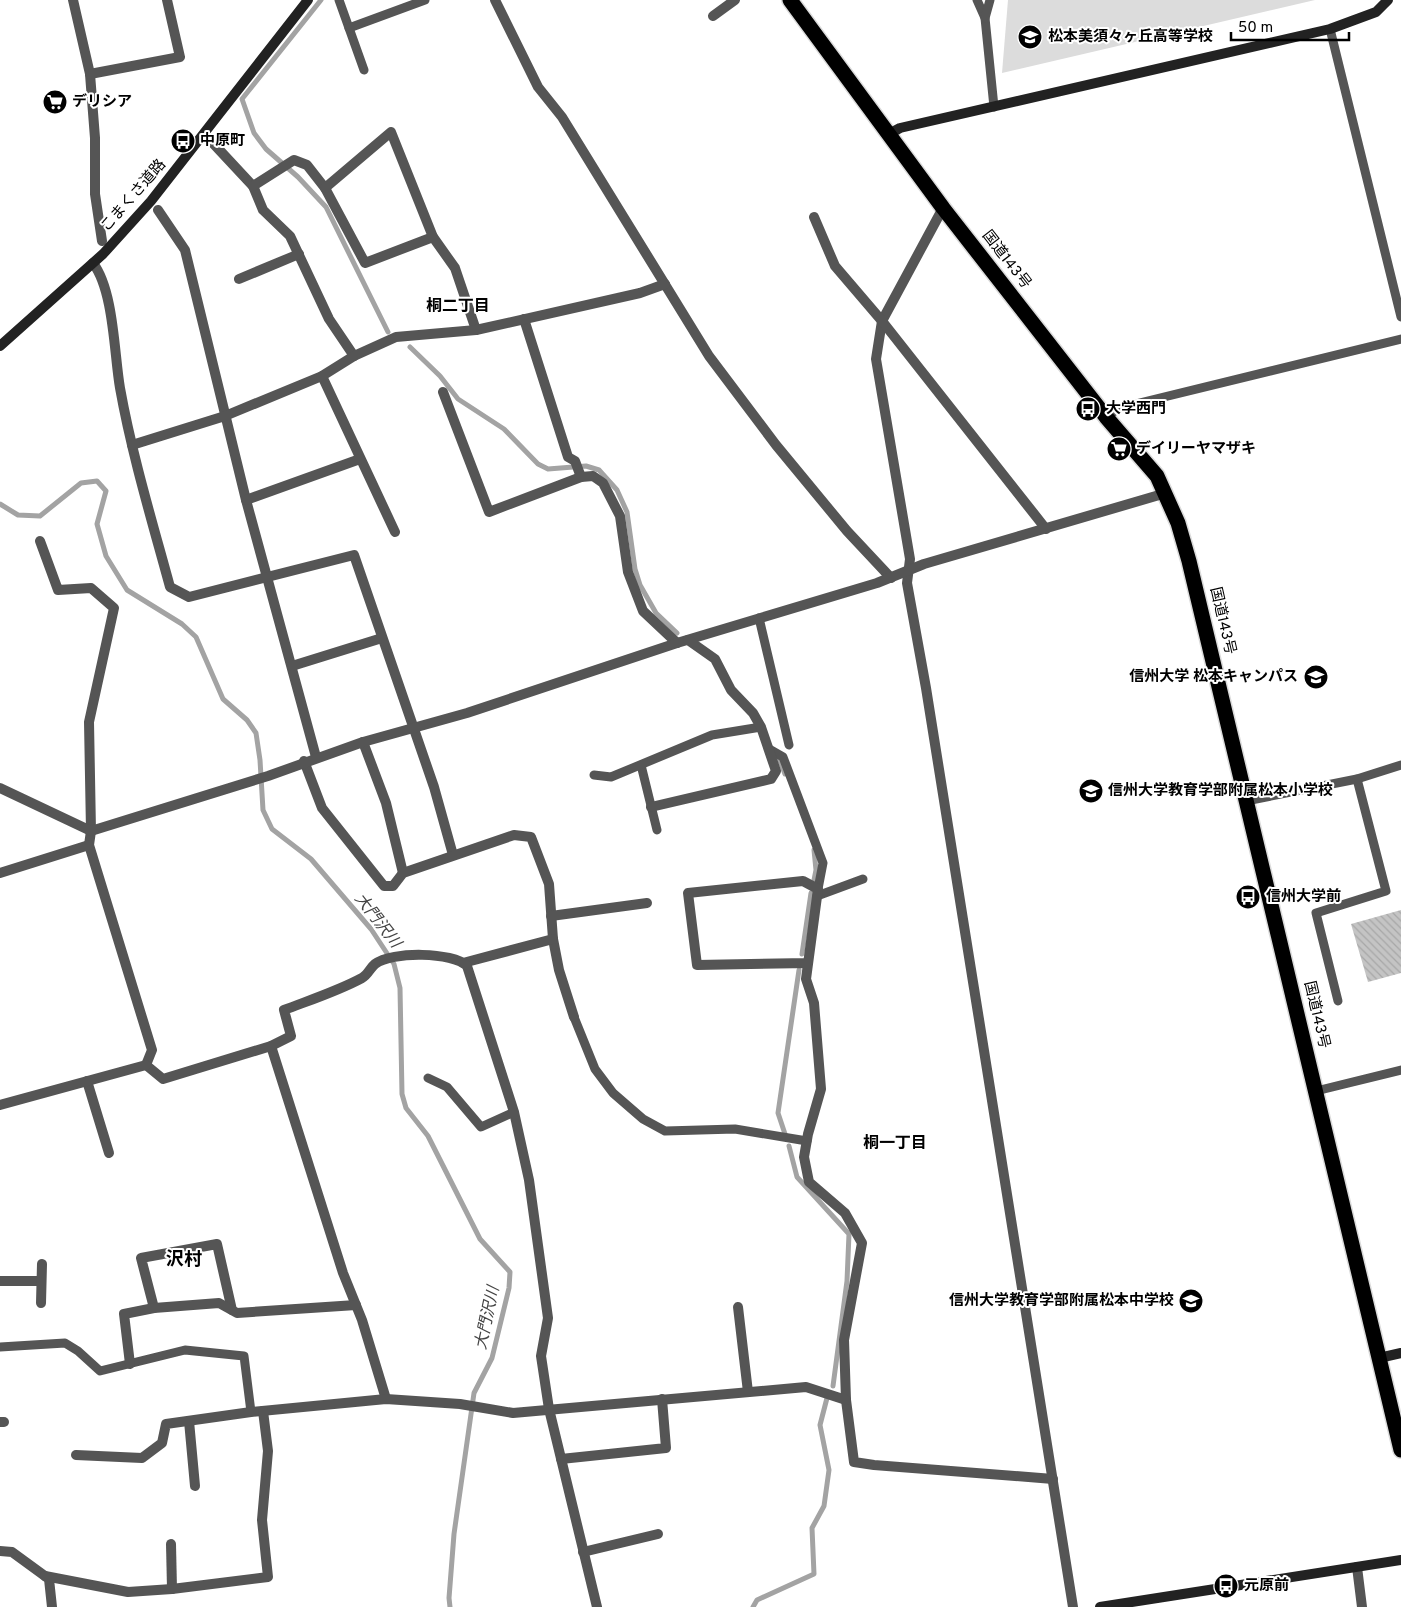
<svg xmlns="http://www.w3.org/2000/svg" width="1401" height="1607" font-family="Overpass,'Noto Sans JP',sans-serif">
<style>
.green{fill:#dcdcdc}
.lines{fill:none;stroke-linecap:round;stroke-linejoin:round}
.stream{stroke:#a3a3a3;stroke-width:5}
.building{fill:url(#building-back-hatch)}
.highway-casing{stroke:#dbdbdb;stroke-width:18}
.lane{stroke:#555;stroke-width:9}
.street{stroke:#555;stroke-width:10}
.secondary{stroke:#222;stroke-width:10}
.highway{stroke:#000;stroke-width:15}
.labels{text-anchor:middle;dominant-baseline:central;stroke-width:4;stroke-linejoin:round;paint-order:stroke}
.poi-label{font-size:15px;font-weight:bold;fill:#000;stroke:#fff;text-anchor:start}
.street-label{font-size:15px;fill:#000;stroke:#fff}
.neighbourhood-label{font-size:16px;font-weight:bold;fill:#000;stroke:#fff}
.water-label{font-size:16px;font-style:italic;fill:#444;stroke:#fff}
.quarter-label{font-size:18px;font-weight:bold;fill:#000;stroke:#fff}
</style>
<defs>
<pattern id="building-back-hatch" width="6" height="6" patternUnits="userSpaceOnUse" patternTransform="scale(1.25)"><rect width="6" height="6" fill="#c4c4c4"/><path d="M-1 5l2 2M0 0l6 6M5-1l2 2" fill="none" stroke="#a7a7a7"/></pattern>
</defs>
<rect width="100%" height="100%" fill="#fff"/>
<path class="green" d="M1008,0H1315L1002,73Z"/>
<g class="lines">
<g class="stream">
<path d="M321,0L242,99L254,133L266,149L298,177L326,207L388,332"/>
<path d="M410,347L440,376L458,399L504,429L538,464L548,469L586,466L599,470L617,490L627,512L635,569L640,585L656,613L677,633"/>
<path d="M0,504L18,515L40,516L81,483L97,481L106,491L97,524L106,556L127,590L182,624L196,637L223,699L247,720L256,733L260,760L263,810L272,829L311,859L371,929L394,964L400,988L402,1094L406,1108L428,1136L480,1239L510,1272L509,1288L492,1358L474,1393L454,1534L449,1598L450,1607"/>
<path d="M779,758L785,774"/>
<path d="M814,880L816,870L814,850"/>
<path d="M802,954L811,893"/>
<path d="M785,1134L778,1113L799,970"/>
<path d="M789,1146L797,1177L849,1234L847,1281L833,1386"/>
<path d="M753,1607L757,1600L814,1574L812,1528L824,1506L829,1470L820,1425L827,1398"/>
</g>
</g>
<path class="building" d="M1401,910V973L1368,982L1351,924Z"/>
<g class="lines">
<defs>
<path id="highway" d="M790,0L943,208L1106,417L1157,476L1178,523L1189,561L1401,1450"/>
</defs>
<use href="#highway" class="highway-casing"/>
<g class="lane">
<path d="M339,0L364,70"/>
<path d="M977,0L985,18L994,107"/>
<path d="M985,18L990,0"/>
<path d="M349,28L425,0"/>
<path d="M1330,29L1401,317"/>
<path d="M1106,417L1119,408L1401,339"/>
<path d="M759,618L789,745"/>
<path d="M769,749L783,757L823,863L818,889"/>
<path d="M641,765L657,830"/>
<path d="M594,775L611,777L712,735L761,727"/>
<path d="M1246,801L1357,779L1401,765"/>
<path d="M817,896L863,879"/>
<path d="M1338,1001L1316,913L1386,891L1357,779"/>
<path d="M574,1017L595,1069L613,1093L643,1119L665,1131L735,1129L807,1141"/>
<path d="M428,1078L447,1087L481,1127L514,1112"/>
<path d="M1316,1091L1401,1070"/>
<path d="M0,1347L65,1343L78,1351L100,1371L185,1350L244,1356L251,1412"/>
</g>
<g class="street">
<path d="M73,0L90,74L95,138V194L102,241"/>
<path d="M495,0L538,87L562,117L709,356L776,445L847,531L891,578"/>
<path d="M713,16L735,0"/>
<path d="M90,74L180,57L167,0"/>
<path d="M203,136L211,141L253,186L263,210L290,236L329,319L354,356"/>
<path d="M253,186L294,160L307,165L325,188L365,263L433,237"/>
<path d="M325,188L391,132L433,237L455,268L476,330"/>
<path d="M943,208L882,321L876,359L910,559L907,583L926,688L1073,1607"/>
<path d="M158,210L185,250L246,500L316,757"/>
<path d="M814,217L835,266L882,321L1046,529"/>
<path d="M93,263C114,291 114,353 120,388C132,455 152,521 170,587L189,597L354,555L434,787L453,855"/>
<path d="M239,279L299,254"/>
<path d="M524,319L568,457L575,461L581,477"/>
<path d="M322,376L395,532"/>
<path d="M443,392L489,512L581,477L593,476L603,483L620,516L628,572L643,611L677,643"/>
<path d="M132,445L225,416L322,376L354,356L396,337L476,330L640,293L665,284"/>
<path d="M246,500L360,459"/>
<path d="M40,541L58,590L91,588L114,608L89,722L91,831L89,845L152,1050L146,1065"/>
<path d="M292,666L382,638"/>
<path d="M363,742L386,803L403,873"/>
<path d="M304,761L322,808L384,886H393L403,873L514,835L531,837L549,884L553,939L559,970L574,1017"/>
<path d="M0,788L91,831L268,776L363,742L467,713L677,643L877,583L924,564L1166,493"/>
<path d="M651,807L771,779L776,771L761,727L753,713L731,690L715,659L688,640"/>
<path d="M0,873L89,845"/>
<path d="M551,916L647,903"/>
<path d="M463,963L553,939"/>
<path d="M808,963L697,965L688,893L803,881L818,889L806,979L814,1003L821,1089L808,1134L804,1157L809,1182L845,1213L862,1243L844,1340L846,1400L854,1462L874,1465L1053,1479"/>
<path d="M271,1046L343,1273L362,1320L386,1399"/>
<path d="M146,1065L163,1079L271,1046L291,1036L284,1010C310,1000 338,991 362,978C368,975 370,968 375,964C392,951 453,952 467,966L514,1112L529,1180L548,1318L541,1356L549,1409L597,1607"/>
<path d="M87,1081L109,1153"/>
<path d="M0,1105L146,1065"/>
<path d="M0,1281H41"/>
<path d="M41,1303L42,1264"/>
<path d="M738,1307L748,1392"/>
<path d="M154,1308L141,1258L217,1244L232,1310"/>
<path d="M130,1364L124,1314L154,1308L219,1303L237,1313L356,1305"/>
<path d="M189,1421L195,1486"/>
<path d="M0,1422H4"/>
<path d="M76,1455L142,1458L162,1443L166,1424L251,1412L386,1399L460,1404L513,1413L806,1387L846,1400"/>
<path d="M561,1459L666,1448L662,1399"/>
<path d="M171,1544L172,1589"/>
<path d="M0,1551L12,1552L49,1579L52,1607"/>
<path d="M583,1552L658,1534"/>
<path d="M1357,1567L1362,1607"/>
<path d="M45,1576L128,1592L172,1589L268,1577L262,1520L268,1451L263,1411"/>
</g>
<g class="secondary">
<path d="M889,134L900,128L1330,29L1376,12L1388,0"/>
<path d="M0,346L103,254L151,201L308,0"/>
<path d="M1379,1358L1401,1353"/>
<path d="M1100,1607L1401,1560"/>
</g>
<use href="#highway" class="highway"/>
</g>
<defs>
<symbol id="school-disc" viewBox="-11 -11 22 22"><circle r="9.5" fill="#000" stroke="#fff"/><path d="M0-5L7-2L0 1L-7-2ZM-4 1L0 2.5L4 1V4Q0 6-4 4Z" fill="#fff"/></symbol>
<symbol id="supermarket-disc" viewBox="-11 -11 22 22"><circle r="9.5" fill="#000" stroke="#fff"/><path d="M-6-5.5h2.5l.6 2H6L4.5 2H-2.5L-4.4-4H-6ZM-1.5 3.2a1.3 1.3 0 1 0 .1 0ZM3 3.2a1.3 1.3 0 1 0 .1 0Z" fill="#fff"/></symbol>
<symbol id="bus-disc" viewBox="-11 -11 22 22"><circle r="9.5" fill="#000" stroke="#fff"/><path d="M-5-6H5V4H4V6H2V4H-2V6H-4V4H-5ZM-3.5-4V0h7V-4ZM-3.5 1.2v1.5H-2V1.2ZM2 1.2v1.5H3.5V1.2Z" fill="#fff"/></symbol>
<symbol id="university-disc" viewBox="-11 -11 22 22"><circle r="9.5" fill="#000" stroke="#fff"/><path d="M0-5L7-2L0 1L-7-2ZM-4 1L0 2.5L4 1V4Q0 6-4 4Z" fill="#fff"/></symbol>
</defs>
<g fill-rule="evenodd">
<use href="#school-disc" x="1016" y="23" width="28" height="28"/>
<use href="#supermarket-disc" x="41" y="88" width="28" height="28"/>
<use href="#bus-disc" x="169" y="127" width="28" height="28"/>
<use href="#bus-disc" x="1074" y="395" width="28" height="28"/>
<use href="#supermarket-disc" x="1105" y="435" width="28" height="28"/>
<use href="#university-disc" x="1302" y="663" width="28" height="28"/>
<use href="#school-disc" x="1077" y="777" width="28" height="28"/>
<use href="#bus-disc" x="1234" y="883" width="28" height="28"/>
<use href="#school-disc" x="1177" y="1287" width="28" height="28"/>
<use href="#bus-disc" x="1212" y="1572" width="28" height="28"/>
</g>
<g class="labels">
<g class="poi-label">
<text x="1048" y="37">松本美須々ヶ丘高等学校</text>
<text x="72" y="102">デリシア</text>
<text x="200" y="141">中原町</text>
<text x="1106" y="409">大学西門</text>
<text x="1136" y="449">デイリーヤマザキ</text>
<text x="1298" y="677" text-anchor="end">信州大学 松本キャンパス</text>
<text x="1108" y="791">信州大学教育学部附属松本小学校</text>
<text x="1266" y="897">信州大学前</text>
<text x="1174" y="1301" text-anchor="end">信州大学教育学部附属松本中学校</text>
<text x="1244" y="1586">元原前</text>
</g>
<g class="street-label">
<text transform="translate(134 196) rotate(-49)">こまくさ道路</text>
<text transform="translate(1006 260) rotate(52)">国道143号</text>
<text transform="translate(1222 621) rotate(77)">国道143号</text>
<text transform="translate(1316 1015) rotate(77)">国道143号</text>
</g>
<g class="neighbourhood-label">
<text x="458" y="307">桐二丁目</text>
<text x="895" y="1144">桐一丁目</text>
</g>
<g class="water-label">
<text transform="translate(377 921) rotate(52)">大門沢川</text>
<text transform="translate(488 1318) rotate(-78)">大門沢川</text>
</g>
<g class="quarter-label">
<text x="184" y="1260">沢村</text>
</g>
</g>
<path d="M1231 32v8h118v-8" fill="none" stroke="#000000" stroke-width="2.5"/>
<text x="1238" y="32" font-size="15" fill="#000000" stroke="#ffffff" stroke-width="4" paint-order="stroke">50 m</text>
</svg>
